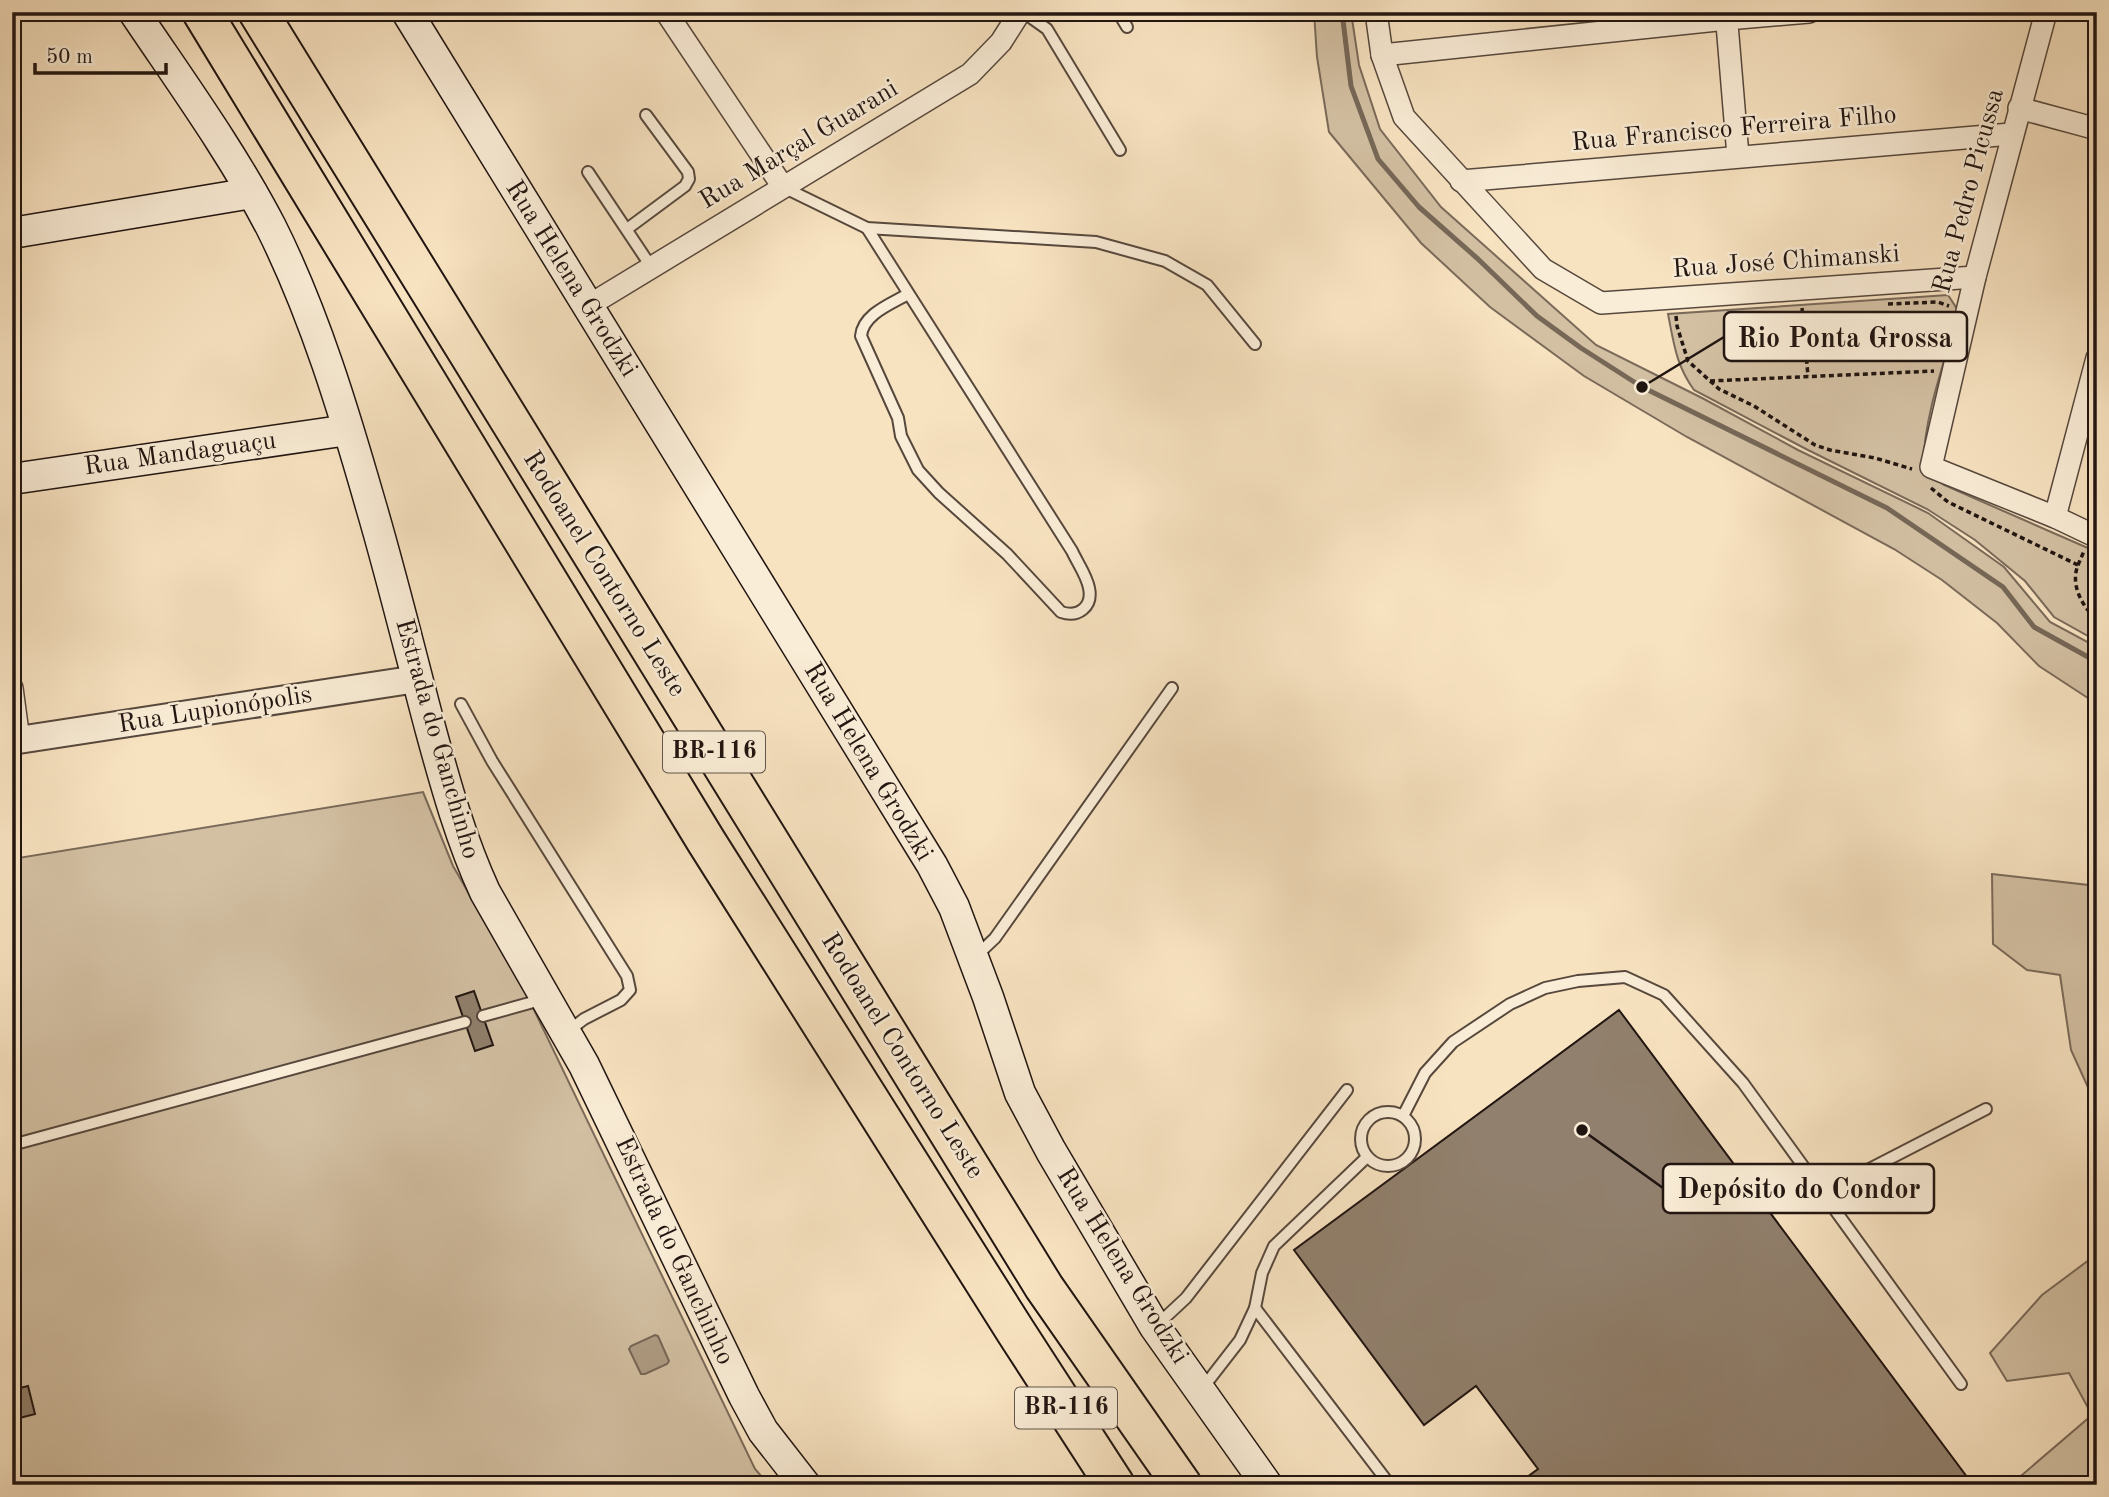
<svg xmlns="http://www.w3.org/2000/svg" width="2109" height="1497" font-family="'Old Standard TT',serif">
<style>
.green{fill:#d3c0a3;stroke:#7a6a5a;stroke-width:2}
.water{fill:#af9d85;stroke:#766757;stroke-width:2}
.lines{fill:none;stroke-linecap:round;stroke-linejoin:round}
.stream{stroke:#766757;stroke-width:5}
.building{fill:#91806d;stroke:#211511;stroke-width:2}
.service-casing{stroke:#57483d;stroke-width:14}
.minor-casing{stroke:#57483d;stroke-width:24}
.tertiary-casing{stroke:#57483d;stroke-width:30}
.secondary-casing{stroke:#211511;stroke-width:33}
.motorway-casing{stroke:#211511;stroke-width:42}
.path{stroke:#211511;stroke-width:3.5;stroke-dasharray:5 3.5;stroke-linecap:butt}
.service{stroke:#faedd7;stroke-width:10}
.minor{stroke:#faedd7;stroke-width:21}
.tertiary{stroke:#faedd7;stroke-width:26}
.secondary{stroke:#faedd7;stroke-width:30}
.motorway{stroke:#f8e3c1;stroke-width:38}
.labels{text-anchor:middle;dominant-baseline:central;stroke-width:5;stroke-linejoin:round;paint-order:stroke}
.shield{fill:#faedd7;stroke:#62564c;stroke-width:2}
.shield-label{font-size:24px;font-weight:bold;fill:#211511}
.street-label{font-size:26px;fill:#211511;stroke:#faedd7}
.leader{fill:none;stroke:#211511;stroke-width:2.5}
.callout-dot{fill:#211511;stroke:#faedd7;stroke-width:2.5}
.callout{fill:#faedd7;stroke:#211511;stroke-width:2.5}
.callout-label{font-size:28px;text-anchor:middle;font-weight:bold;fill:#211511}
</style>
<rect width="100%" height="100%" fill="#f8e3c1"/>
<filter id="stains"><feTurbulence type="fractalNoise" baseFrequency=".00286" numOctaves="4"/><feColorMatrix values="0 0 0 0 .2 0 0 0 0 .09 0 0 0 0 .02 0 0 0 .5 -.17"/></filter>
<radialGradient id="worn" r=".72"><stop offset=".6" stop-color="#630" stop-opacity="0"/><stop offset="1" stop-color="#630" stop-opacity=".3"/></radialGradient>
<g class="green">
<path d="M1314,12H1351L1359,65L1380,129L1441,207L1596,345L1704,399L1798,450L1928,513L2004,567L2050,622L2097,647V704L2039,666L1997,623L1942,580L1894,549L1687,437L1584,376L1490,307L1421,243L1329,132L1317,57Z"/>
<path d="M1948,295L1959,312C1946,357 1921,424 1924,469L1944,485L2097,552V641L2054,617L2025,581L1975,540L1927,509L1806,449L1694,390C1676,365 1674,344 1668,314Z"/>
<path d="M423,792L453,866L523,987L755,1469L769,1485H12V859Z"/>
<path d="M1992,874L2097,886V1107L2071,1050L2060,975L2027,970L1993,944Z"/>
<path d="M2097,1254V1485H2016L2015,1481L2092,1415L2069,1373L2007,1381L1990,1353L2042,1295Z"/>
</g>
<path class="water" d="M655,1335L658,1336L669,1361L667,1364L645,1374H641L629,1349L631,1346Z"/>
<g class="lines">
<path class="stream" d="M1342,12L1351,86L1378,159L1419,207L1478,259L1537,316L1581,348L1642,387L1887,508L2003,587L2034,627L2097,662"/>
</g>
<g class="building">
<path d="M474,991L493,1045L475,1051L456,997Z"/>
<path d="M1619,1010L1973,1485H1516L1538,1469L1476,1386L1424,1425L1294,1250Z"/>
<path d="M28,1386L35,1414L12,1420V1390Z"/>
</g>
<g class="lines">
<defs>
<g id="service">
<path d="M1023,12L1047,29L1120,150"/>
<path d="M1118,12L1127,27"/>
<path d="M588,172L652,268"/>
<path d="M783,187L867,228L1096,242L1165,261L1207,285L1255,344"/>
<path d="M867,228L1072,551C1077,562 1087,576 1089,588C1093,607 1078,618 1061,612L1007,554L939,493L918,470L901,436L898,418L861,336C863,314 891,304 908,294"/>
<path d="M627,229L685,186L689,179L688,172L646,115"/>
<path d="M461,704L492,761L627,976L630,990L621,1000L584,1019L567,1032"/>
<path d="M975,957L995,938L1172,688"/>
<path d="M483,1016L544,999"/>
<circle cx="1388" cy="1139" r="27"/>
<path d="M1403,1116L1425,1073L1453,1042L1510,1004L1545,988L1578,981L1625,977L1664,995L1743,1083L1961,1384"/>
<path d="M12,1145L465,1022"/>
<path d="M1823,1193L1986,1109"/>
<path d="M1255,1308L1262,1273L1274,1246L1367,1157"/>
<path d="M1157,1325L1186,1298L1347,1090"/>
<path d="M1202,1389L1240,1340L1255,1308L1390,1485"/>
</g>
<g id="minor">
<path d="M666,12L783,187"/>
<path d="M1376,12L1382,55L1404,117L1543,269L1601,303L1975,277"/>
<path d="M1726,12L1738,156"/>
<path d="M2046,12L1975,277L1931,467L2055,517L2097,537"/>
<path d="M1382,55L1727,19L1809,12"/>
<path d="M2019,108L2097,129"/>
<path d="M1461,181L2011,134"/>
<path d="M588,306L970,74L1001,42L1020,12"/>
<path d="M2055,517L2097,358"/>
<path d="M12,688L19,740"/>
</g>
<path id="tertiary" d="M12,741L417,679"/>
<g id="secondary">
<path d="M134,12C181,82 232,152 271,227C315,315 344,412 371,506C393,581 411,656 431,731C446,786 461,840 485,892L584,1065L744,1396L763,1431L805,1485"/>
<path d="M407,12L932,865L954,907L988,997L1020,1093L1051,1151L1155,1327L1267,1485"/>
<path d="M12,233L252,193"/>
<path d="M12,479L348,430"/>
</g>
<g id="motorway">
<path d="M202,12L706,841L1016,1332L1115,1485"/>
<path d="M258,12L1044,1287L1182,1485"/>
</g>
</defs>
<use href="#service" class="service-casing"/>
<use href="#minor" class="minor-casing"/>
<use href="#tertiary" class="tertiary-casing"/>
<use href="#secondary" class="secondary-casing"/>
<use href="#motorway" class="motorway-casing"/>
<g class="path">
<path d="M1888,304L1938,302L1949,306"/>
<path d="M1802,308L1808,376"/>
<path d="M1676,316L1677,326L1688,361L1719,389L1754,406L1815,445L1830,450L1875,458L1912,469"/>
<path d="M1710,381L1934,371"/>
<path d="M1931,488L1948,502L2078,565C2070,585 2082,606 2097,620"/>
<path d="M2078,565L2084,551"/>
</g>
<use href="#service" class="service"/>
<use href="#minor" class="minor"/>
<use href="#tertiary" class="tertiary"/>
<use href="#secondary" class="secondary"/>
<use href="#motorway" class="motorway"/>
</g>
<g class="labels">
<g class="shield">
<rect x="663" y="731.5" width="102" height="41" rx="5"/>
<rect x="1015" y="1387.5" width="102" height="41" rx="5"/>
</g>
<g class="shield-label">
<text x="714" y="752">BR-116</text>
<text x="1066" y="1408">BR-116</text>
</g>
<g class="street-label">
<text transform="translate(1734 129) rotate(-5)">Rua Francisco Ferreira Filho</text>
<text transform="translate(799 145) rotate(-31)">Rua Marçal Guarani</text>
<text transform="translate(1969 191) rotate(-75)">Rua Pedro Picussa</text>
<text transform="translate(1786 262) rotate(-4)">Rua José Chimanski</text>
<text transform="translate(571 279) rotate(58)">Rua Helena Grodzki</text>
<text transform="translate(180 454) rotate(-8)">Rua Mandaguaçu</text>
<text transform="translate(604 574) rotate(58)">Rodoanel Contorno Leste</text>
<text transform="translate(215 710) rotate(-9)">Rua Lupionópolis</text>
<text transform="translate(437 739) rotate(74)">Estrada do Ganchinho</text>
<text transform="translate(868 762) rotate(59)">Rua Helena Grodzki</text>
<text transform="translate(902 1056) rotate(58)">Rodoanel Contorno Leste</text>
<text transform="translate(674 1251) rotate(65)">Estrada do Ganchinho</text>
<text transform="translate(1122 1266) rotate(58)">Rua Helena Grodzki</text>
</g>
</g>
<path class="leader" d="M1642 387L1724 337M1582 1130L1663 1188"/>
<g class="callout-dot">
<circle cx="1642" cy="387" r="7"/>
<circle cx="1582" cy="1130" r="7"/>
</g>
<g class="callout">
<rect x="1724" y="312" width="243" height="49" rx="7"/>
<rect x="1663" y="1164" width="271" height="49" rx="7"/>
</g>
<g class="callout-label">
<text x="1845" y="347">Rio Ponta Grossa</text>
<text x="1799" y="1198">Depósito do Condor</text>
</g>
<rect width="2109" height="1497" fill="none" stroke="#f8e3c1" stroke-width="42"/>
<rect x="14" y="14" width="2081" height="1469" fill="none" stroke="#211511" stroke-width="3.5"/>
<rect x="21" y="21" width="2067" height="1455" fill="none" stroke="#211511" stroke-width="2"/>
<path d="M35 63v10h131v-10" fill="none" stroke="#211511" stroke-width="3.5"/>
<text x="46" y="63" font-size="21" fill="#211511" stroke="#faedd7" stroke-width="5" paint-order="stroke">50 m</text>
<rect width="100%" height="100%" filter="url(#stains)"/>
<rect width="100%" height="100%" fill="url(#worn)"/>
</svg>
